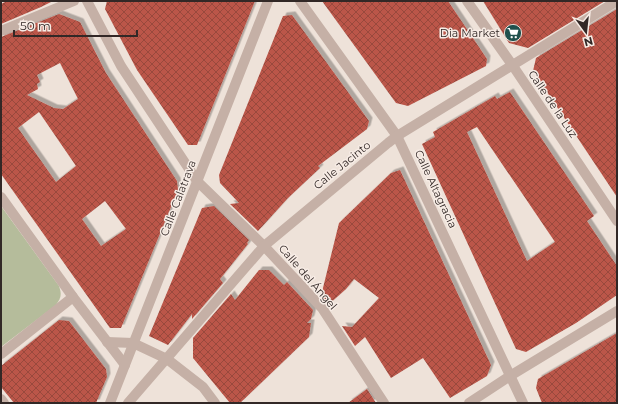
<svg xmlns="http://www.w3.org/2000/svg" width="618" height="404" font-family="Montserrat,sans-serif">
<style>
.park{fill:#b5bc9b}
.building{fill:url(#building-cross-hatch);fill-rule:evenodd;filter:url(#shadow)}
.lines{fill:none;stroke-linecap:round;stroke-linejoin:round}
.pedestrian{stroke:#c5b0a6;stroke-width:10}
.minor{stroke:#c5b0a6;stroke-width:10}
.labels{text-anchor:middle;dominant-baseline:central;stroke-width:3;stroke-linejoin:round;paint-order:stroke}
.poi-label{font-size:11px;fill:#322826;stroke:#f7ece5;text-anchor:end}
.street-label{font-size:11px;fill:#322826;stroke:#f7ece5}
</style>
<defs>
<pattern id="building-cross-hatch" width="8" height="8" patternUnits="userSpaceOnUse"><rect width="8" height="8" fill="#bb574a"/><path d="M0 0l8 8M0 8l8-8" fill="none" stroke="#99483d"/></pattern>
<filter id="shadow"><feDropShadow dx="3.5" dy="-3.5" stdDeviation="0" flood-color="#0004"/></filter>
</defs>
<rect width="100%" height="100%" fill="#eee2d9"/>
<path class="park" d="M1,206L59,286C62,295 61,298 56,305L1,347Z"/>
<g class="building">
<path d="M7,1H53L41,7L1,24V4Z"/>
<path d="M107,1H255L197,145H188L137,70L105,9Z"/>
<path d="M322,1H448L487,59L486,66L408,106L396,103Z"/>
<path d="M483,1H605L528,48L509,43Z"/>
<path d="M617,9V197L533,71L536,58Z"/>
<path d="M59,14L80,22L106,73L177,181L178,190L121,328H110L1,174V37ZM60,63L78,99L63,109L54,108L27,95L38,89L37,84L40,82L37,75ZM39,112L76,166L56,182L18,128ZM105,201L126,229L101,246L82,219Z"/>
<path d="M292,15L369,121L367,129L318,166L320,168L288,198L258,231L230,204L239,203L220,183L219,175L283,16Z"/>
<path d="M510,92L594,216L587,221L617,266V295L576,323L526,352L516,349L422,144L435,137L433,132L495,96L497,99ZM477,127L555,242L527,261L467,132Z"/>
<path d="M400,170L491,365L487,376L450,398L423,358L391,378L365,337L355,346L342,326L352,327L379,298L354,279L346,289L328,305L321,296L339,223L391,173Z"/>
<path d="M214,206L249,240L247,243L248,244L220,279L223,283L192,319V314L168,345L149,336L202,208Z"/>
<path d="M259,270H269L284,285L287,282L313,310L311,319L307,323H311L309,337L240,403H230L193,358V338L231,294L235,300Z"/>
<path d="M59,320L69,321L106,369L107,377L96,403H14L1,387V366Z"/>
<path d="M617,333V403H542L536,388L538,379Z"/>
<path d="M367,389L376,403H348Z"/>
</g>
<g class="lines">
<path class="pedestrian" d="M467,1L513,66"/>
<g class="minor">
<path d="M87,1L121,66L197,181L264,246L322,308L384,403"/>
<path d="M300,1L397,136L523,403"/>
<path d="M1,31L74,1"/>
<path d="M513,66L617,221"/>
<path d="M1,197L73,297L125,365"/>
<path d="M107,342L133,343L167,359L203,387L215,403"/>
<path d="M1,354L73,297"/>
<path d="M1,399L4,403"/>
<path d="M110,403L268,1"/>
<path d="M128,403L264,246L388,143L397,136L617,1"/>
<path d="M469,403L510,376L617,311"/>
</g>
</g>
<defs>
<symbol id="supermarket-disc" viewBox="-11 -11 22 22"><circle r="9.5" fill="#20504d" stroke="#f7ece5"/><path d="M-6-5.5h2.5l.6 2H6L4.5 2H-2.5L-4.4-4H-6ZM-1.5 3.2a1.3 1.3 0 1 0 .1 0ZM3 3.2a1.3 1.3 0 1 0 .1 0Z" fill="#fff"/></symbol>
</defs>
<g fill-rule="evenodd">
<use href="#supermarket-disc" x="503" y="23" width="20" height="20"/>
</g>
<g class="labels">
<g class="poi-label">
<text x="500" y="33">Dia Market</text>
</g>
<g class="street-label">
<text transform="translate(553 104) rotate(56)">Calle de la Luz</text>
<text transform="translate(342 165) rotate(-39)">Calle Jacinto</text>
<text transform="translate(436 189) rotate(65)">Calle Altagracia</text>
<text transform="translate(178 198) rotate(-69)">Calle Calatrava</text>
<text transform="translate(308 277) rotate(49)">Calle del Ángel</text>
</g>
</g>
<rect width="618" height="404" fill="none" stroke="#322826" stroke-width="4"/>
<g transform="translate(586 32) rotate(165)" stroke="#f7ece5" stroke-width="3" paint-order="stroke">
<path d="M0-3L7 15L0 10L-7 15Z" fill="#322826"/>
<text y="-6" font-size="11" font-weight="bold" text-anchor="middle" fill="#322826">N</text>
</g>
<path d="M14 30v6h123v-6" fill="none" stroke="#322826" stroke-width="2"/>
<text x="20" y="30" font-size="12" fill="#322826" stroke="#f7ece5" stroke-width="3" paint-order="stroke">50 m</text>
</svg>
